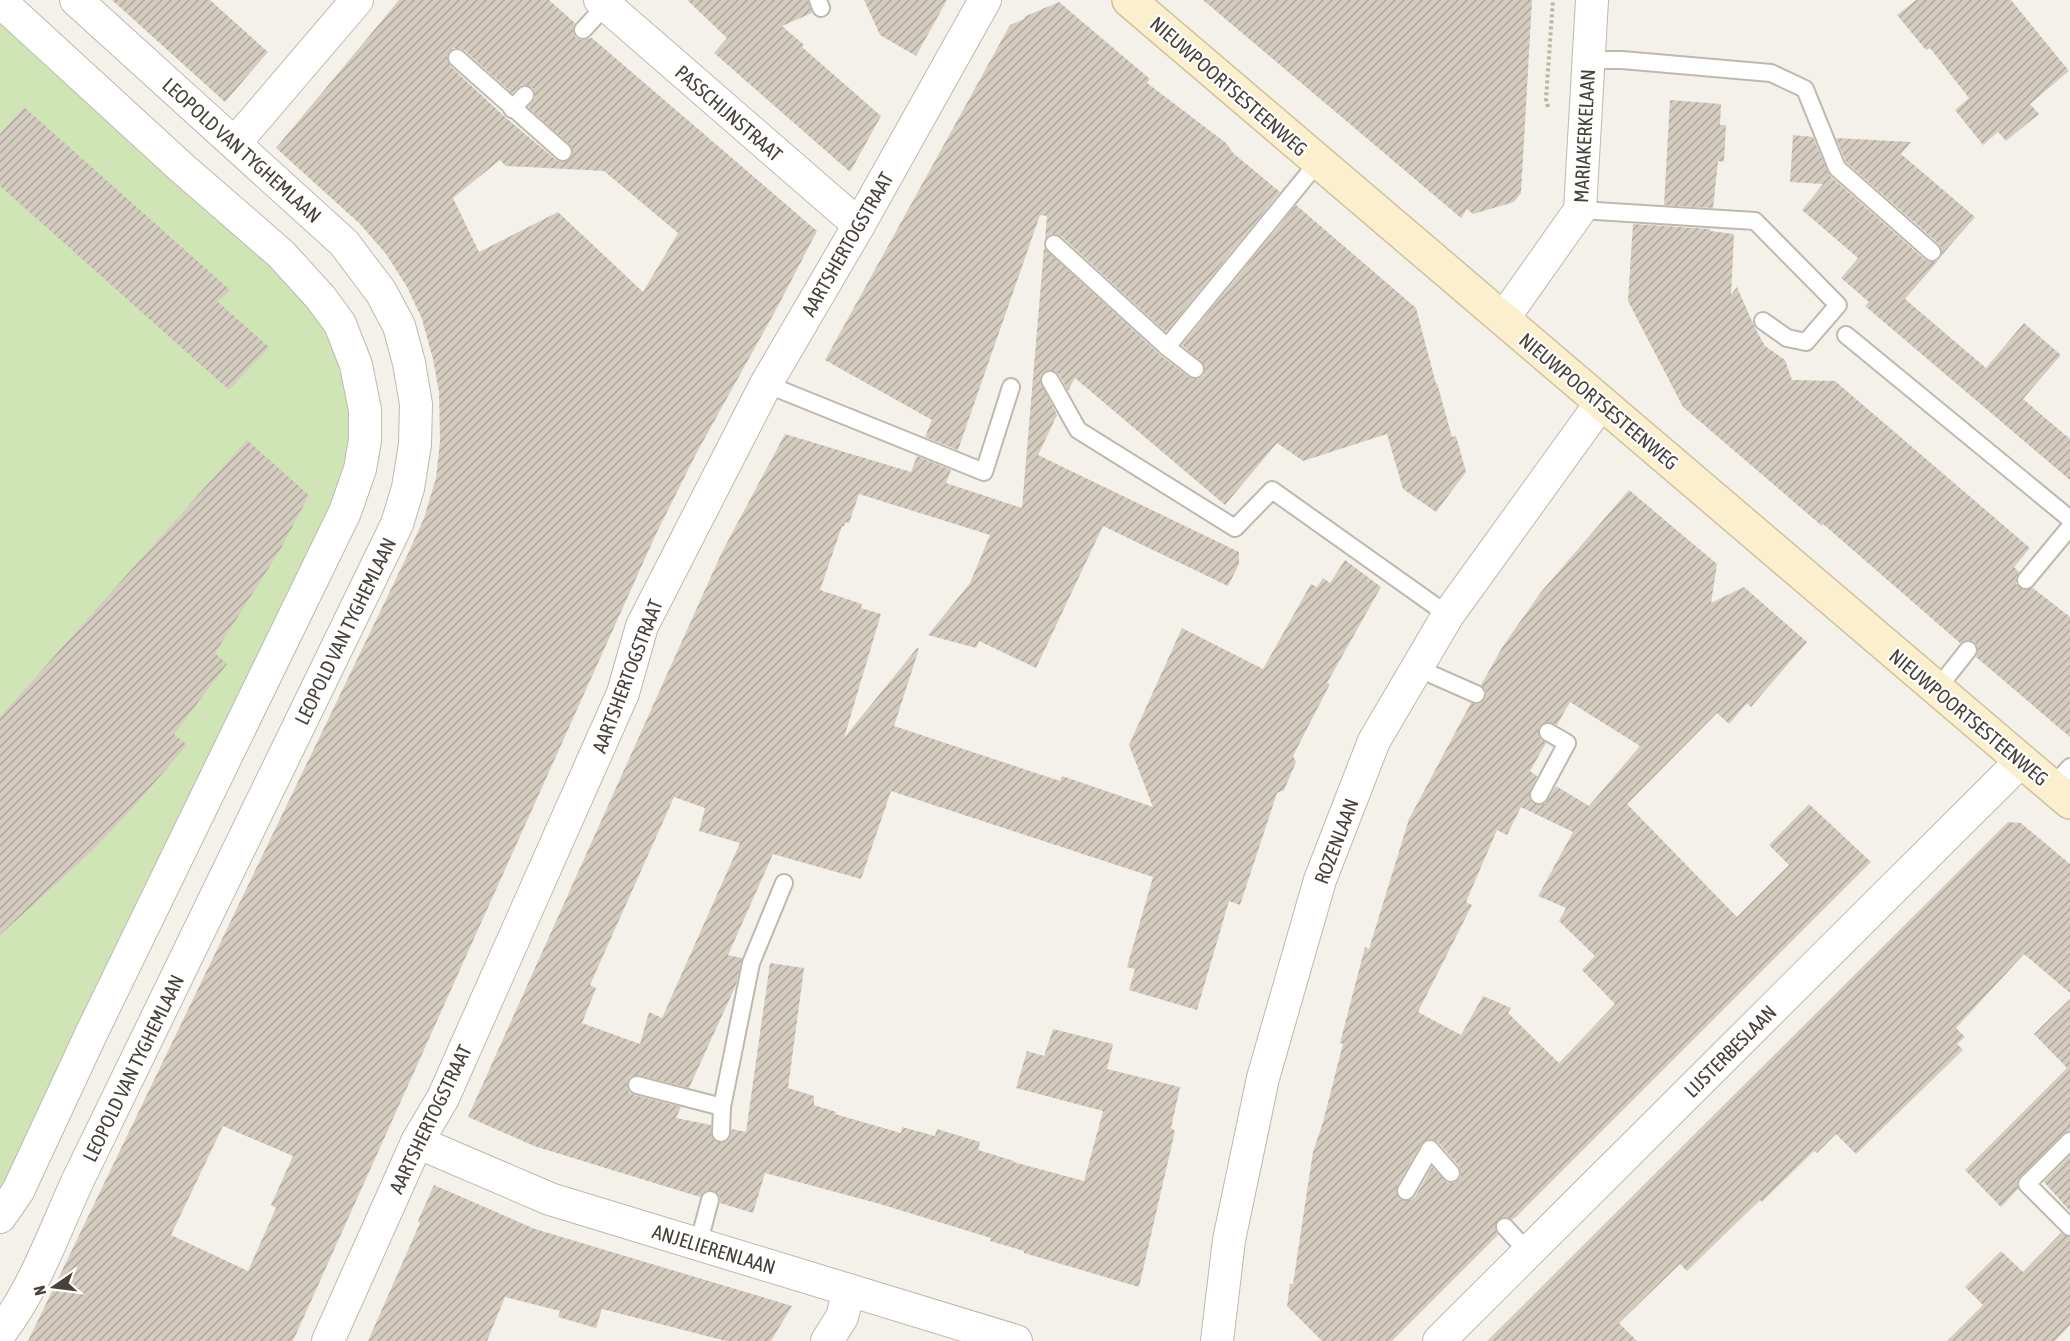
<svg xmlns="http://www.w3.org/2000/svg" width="2070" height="1341" font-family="'Asap Condensed',sans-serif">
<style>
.pitch{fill:#d0e5b6}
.building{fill:url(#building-hatch);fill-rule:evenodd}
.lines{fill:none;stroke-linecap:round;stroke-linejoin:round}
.lane-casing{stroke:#bfb8ad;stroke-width:20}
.street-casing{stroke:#bfb8ad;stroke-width:34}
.secondary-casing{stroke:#d0c29d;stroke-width:36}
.path{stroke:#bfb49f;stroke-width:4;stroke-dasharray:3 3;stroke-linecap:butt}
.lane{stroke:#fff;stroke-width:16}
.street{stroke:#fff;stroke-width:32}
.secondary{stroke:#fbefcd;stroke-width:33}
.labels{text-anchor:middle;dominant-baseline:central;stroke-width:4.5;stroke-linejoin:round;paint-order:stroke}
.street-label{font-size:20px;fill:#474139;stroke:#fff}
</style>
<defs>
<pattern id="building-hatch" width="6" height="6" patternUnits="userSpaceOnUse" patternTransform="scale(1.5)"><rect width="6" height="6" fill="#d5ccc0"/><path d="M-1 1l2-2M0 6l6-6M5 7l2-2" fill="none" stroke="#afa79d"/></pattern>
</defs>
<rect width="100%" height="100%" fill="#f4f1ea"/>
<path class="pitch" d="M0,15L295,280L330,325L356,426L338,502L0,1198Z"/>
<g class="building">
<path d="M112,0H210L268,52L225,102Z"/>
<path d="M399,0H549L575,23L573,33L576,38L581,40L592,38L817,231L778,306L696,454L656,534L293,1341H28L406,558L424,518L436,478L440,441L439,392L433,359L422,319L407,287L386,254L360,224L276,148ZM453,48H459L464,50L512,93L522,85L533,88L535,98L528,107L570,145L573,154L570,159L561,162L556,160L505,117L450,66L447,56ZM500,160L506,166L604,171L678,233L643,292L558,212L479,252L453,198ZM223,1126L293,1156L271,1205L276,1208L248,1271L171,1235Z"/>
<path d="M687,0H808L812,13L782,26L804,45L802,47L881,116L850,172L714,53L727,38Z"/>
<path d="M864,0H947L916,56L880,35Z"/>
<path d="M1203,0H1532L1521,193L1514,202L1473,214L1467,209L1461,218Z"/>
<path d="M1916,0H2011L2069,71L2030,104L2039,114L2006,141L1998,132L1983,145L1955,110L1969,98L1930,48L1926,50L1897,15Z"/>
<path d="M1059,2L1150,79L1147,83L1226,143L1233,153L1280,192L1166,332L1061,236L1051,234L1045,239L1047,216L1040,215L958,450L925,437L932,420L825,360L1010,25L1024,19L1026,16Z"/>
<path d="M1670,100L1721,104L1720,125H1726L1724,162L1718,161L1713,208L1664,205Z"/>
<path d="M24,107L230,290L218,302L269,347L229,390L0,186V134Z"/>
<path d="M1793,135L1813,137L1830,176L1925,260L1930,262L1938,261L1905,299L1986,368L2024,323L2061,355L2023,399L2070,439V480L1865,306L1869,302L1841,278L1858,258L1802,210L1823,184L1790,182Z"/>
<path d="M1836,138L1911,142L1901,154L1975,217L1941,256L1942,249L1939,244L1846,162Z"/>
<path d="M1296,205L1416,308L1436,384L1437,383L1452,437L1456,436L1466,472L1436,512L1403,489L1387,434L1303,461L1277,443L1225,505L1075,378L1068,391L1059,374L1050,370L1041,374L1040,380L1057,415L1038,455L1239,552V564L1228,586L1103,526L1036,668L979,641L976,648L928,635L970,583L990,535L859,494L849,523L845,522L844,527L842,526L820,590L862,604L861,608L881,614L844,738L917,648L919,649L894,726L1060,781L1062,776L1153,807L1129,745L1182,628L1263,669L1311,584L1317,587L1323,578L1330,583L1345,560L1381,587L1327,683L1330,684L1293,756L1296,762L1284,790L1277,793L1240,905L1229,901L1197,1010L1129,990L1135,969L1127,967L1153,877L891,791L861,879L773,854L728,955L742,958L736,985L689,1088L639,1075L630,1077L627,1083L629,1092L634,1095L681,1107L676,1118L711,1125L712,1137L716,1142H726L730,1138L732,1129L746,1132L770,963L804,968L788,1088L814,1096V1105L836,1112L835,1114L901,1133L902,1127L935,1136L937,1129L980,1142L978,1150L1014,1161L1013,1162L1084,1181L1103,1111L1016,1088L1027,1051L1044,1056L1053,1029L1113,1044L1107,1069L1180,1087L1171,1128L1175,1131L1139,1287L1024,1253V1251L990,1241L991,1238L880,1204L765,1173L753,1213L720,1203V1197L713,1190H707L700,1197L534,1146L468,1117L722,552L785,434L911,472L917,456L951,470L946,483L1022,508L1044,248L1160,355L1189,377L1198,379L1204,375V365L1182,345ZM674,797L705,808L699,831L740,843L662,1018L649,1012L640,1044L582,1023L596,988L590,985Z"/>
<path d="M1633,224L1710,229V231L1734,234L1731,295L1737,287L1754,326L1765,346L1785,360L1792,380L1835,381L2030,548L2014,567L2019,572L2016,578V584L2024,590L2033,588L2070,617V737L1976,657L1978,651L1975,642L1969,640L1960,643L1823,524L1822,526L1683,407L1628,301Z"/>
<path d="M247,440L309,495L280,550L215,653L227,664L174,734L187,745L129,812L91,852L0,935V717Z"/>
<path d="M1629,490L1717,564L1711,603L1744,587L1807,642L1751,707L1747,703L1729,724L1717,713L1627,804L1737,917L1789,865L1769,845L1809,804L1871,862L1517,1216L1512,1220L1503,1217L1498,1220L1495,1229L1498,1235L1392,1341H1322L1287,1306L1290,1284H1293L1313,1152L1323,1122L1343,1044L1340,1043L1365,947L1369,949L1409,819L1471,703L1478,704L1485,699L1486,692L1481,685L1503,646L1541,592ZM1570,702L1640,746L1589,806L1556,786L1545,804H1535L1530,800L1529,795L1537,776L1530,771L1546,743L1539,737V727L1547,722L1557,725ZM1521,807L1573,832L1538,896L1566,908L1559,921L1595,956L1582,970L1615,1004L1559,1063L1508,1013L1511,1008L1483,996L1461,1035L1418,1012L1472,905L1466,902L1497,830L1507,835ZM1428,1139L1438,1142L1459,1166L1461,1172V1177L1454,1183H1447L1432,1167L1415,1197L1411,1200H1401L1397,1196V1186L1421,1144Z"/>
<path d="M2008,822L2021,823L2070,864V993L2024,954L1956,1028L1965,1037L1957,1044L1963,1050L1856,1154L1836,1134L1817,1153L1814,1151L1762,1202L1760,1200L1687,1271L1680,1264L1619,1323L1637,1341H1487Z"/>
<path d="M2070,999V1131L2063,1134L2020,1177L2017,1182L2018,1189L2001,1207L1965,1170L2067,1068L2034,1034Z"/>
<path d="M2070,1156V1211L2044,1182Z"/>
<path d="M434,1185L535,1229L792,1306L771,1341H726L602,1309L596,1328L558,1317L560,1311L505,1297L487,1341H368L420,1223L418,1221Z"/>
<path d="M2061,1233L2070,1237V1325L2055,1341H1947L1983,1305L1965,1287L2001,1251L2023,1272Z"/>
</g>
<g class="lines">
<defs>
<g id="lane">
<path d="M818,0L821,8"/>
<path d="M583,30L606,5"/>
<path d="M457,58L563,152"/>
<path d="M1588,60H1622L1771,73L1805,89L1837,168L1932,252"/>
<path d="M512,109L525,95"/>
<path d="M1580,210L1755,221L1838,305L1806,342L1787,338L1763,321"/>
<path d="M1054,244L1167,347L1195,369"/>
<path d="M1846,335L2070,519"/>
<path d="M1167,347L1318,162"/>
<path d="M1050,380L1078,430L1235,528L1272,490L1448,615"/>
<path d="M766,384L984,472L1011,387"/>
<path d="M2026,580L2070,527"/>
<path d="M1417,668L1476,694"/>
<path d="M1937,689L1968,650"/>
<path d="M2052,787L2070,767"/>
<path d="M1539,795L1567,743L1548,732"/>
<path d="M637,1085L722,1107"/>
<path d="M721,1133L722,1107L751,963L784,883"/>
<path d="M2070,1141L2027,1184L2070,1227"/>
<path d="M1406,1191L1430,1149L1451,1173"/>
<path d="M1505,1227L1528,1252"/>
<path d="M698,1245L710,1200"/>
</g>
<g id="street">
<path d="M600,0L859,225"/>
<path d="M0,1L182,168L281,254L321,298L340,324L356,365L365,410V440L360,469L345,512L92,1032L18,1191L0,1217"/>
<path d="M235,143L357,0"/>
<path d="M1503,319L1580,210L1592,0"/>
<path d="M417,1142L550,1199L1016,1341"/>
<path d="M0,1333C34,1290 55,1230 78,1180L397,524L408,488L415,444L416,404L409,363L399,326L381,292L344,243L76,0"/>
<path d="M328,1341L417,1142L443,1098L623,693L642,626L766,384L859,225L985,0"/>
<path d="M827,1341L842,1317L849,1290"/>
<path d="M1217,1341L1229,1240L1263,1078L1320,880L1374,741L1448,615L1601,403"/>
<path d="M1439,1341L2021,761"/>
</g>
<path id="secondary" d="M1129,0L2070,802"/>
</defs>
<use href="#lane" class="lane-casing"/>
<use href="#street" class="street-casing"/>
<use href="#secondary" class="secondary-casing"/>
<path class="path" d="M1548,107L1546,99L1553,0"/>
<use href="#lane" class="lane"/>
<use href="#street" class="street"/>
<use href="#secondary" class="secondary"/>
</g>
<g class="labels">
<g class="street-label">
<text transform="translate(1229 86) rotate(41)">NIEUWPOORTSESTEENWEG</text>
<text transform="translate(729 113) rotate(41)">PASSCHIJNSTRAAT</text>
<text transform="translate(1584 136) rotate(-87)">MARIAKERKELAAN</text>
<text transform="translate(242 150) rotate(42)">LEOPOLD VAN TYGHEMLAAN</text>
<text transform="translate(847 244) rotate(-60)">AARTSHERTOGSTRAAT</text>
<text transform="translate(1599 401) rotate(40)">NIEUWPOORTSESTEENWEG</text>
<text transform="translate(345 631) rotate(-64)">LEOPOLD VAN TYGHEMLAAN</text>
<text transform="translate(627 676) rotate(-69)">AARTSHERTOGSTRAAT</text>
<text transform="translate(1969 717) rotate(40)">NIEUWPOORTSESTEENWEG</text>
<text transform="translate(1336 841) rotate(-69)">ROZENLAAN</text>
<text transform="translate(1730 1051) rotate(-45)">LIJSTERBESLAAN</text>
<text transform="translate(133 1068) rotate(-64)">LEOPOLD VAN TYGHEMLAAN</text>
<text transform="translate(430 1119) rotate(-64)">AARTSHERTOGSTRAAT</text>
<text transform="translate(714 1249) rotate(17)">ANJELIERENLAAN</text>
</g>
</g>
<g transform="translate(54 1287) rotate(256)" stroke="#ffffff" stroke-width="4.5" paint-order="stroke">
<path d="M0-4.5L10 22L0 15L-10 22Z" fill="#474139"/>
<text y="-9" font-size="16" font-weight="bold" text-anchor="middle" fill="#474139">N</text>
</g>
</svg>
